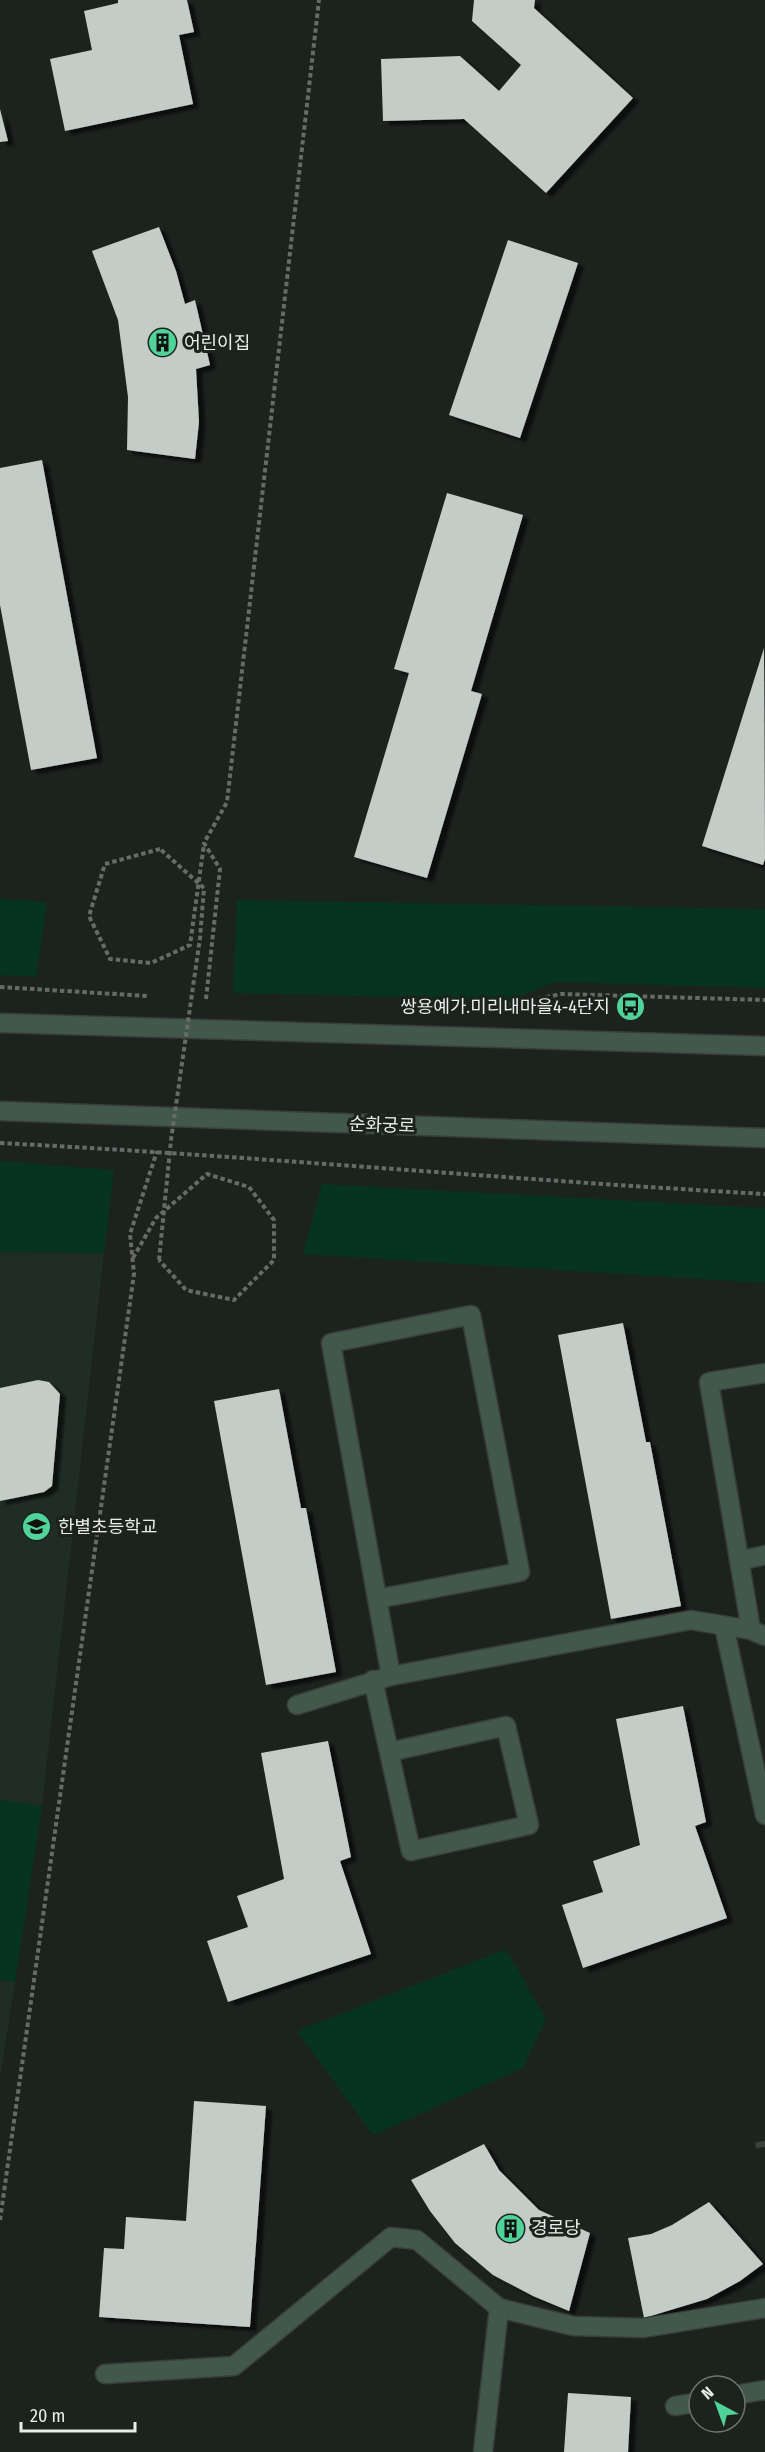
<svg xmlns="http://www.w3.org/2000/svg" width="765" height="2452" font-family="'Fira Sans Condensed','Noto Sans KR',sans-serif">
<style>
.built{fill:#202d26}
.green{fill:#073421}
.building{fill:#c4ccc7;filter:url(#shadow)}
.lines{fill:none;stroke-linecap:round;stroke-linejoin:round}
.minor-tunnel{stroke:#3b403d;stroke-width:18;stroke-dasharray:18 9;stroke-linecap:butt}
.minor-casing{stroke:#393e3b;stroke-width:21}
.path{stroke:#666b68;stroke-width:4;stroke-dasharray:4.5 3;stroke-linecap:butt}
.minor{stroke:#41584b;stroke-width:18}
.path-bridge{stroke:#666b68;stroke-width:4;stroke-dasharray:4.5 3;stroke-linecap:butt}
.labels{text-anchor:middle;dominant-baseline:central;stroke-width:6;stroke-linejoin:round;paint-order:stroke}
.poi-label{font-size:18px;fill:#e8edea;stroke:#1c221e;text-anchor:start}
.street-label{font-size:18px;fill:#e8edea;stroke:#1c221e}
</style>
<defs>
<filter id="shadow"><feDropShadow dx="6" dy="4" stdDeviation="1.5" flood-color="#0009"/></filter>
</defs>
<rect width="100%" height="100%" fill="#1c221e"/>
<g class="built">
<path d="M0,1252L104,1253L42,1806L0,1800Z"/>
<path d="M0,1980L15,1982L0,2078Z"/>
</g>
<g class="green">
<path d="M0,899L47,902L36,977L0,975Z"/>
<path d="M237,900L765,909V988L554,982L512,1000L233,993Z"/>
<path d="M0,1161L114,1170L104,1253L0,1252Z"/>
<path d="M322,1184L765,1208V1283L303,1254Z"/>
<path d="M0,1800L42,1806L15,1982L0,1980Z"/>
<path d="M506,1949L546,2019L523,2068L373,2135L297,2031Z"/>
</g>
<g class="building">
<path d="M118,0H187L194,32L179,35L193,104L65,131L50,59L92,50L84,11L118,3Z"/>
<path d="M474,0H535L534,8L633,98L546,193L464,119L383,121L381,59L460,56L499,91L521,65L472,21Z"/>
<path d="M0,109L8,141L0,142Z"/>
<path d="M159,227L176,271L185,304L195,300L210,365L196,369L199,422L195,459L127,450L128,397L118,320L92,251Z"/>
<path d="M508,240L578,263L520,438L449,415Z"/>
<path d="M42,460L97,758L31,770L0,605V468Z"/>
<path d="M447,493L523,515L471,691L482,694L427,878L354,857L409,673L394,669Z"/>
<path d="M764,648L765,859L763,865L702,846Z"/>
<path d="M623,1323L646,1442H650L681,1606L611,1619L558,1335Z"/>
<path d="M38,1380L49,1382L60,1394L52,1486L44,1492L0,1501V1388Z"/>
<path d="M279,1389L301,1508H306L336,1672L266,1685L214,1401Z"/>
<path d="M683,1706L706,1822L695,1826L727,1918L583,1968L562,1905L603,1892L593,1861L640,1845L616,1719Z"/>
<path d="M328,1741L351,1857L340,1861L371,1954L228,2002L207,1941L248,1927L237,1896L284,1879L261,1753Z"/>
<path d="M194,2101L266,2106L250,2327L99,2317L104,2248L124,2249L126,2217L186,2221Z"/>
<path d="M484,2144L499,2170L539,2210L590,2233L569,2311L533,2296L493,2275L455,2243L430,2211L411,2180Z"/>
<path d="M709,2202L763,2264L740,2281L707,2299L644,2318L628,2238L651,2234L672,2225Z"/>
<path d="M568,2393L631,2397L628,2452H564Z"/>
</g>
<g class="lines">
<path class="minor-tunnel" d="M764,2141L765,2147"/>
<defs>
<g id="minor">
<path d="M0,1023L765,1046"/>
<path d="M0,1111L765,1138"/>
<path d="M739,1561L765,1555"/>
<path d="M377,1599L520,1572L471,1315L331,1343L391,1676"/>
<path d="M724,1626L765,1815"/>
<path d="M751,1630L709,1382L765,1373"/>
<path d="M373,1680L411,1851L529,1825L506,1726L389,1752"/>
<path d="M297,1705L391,1676L691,1620L751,1630L765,1636"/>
<path d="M105,2374L234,2366L391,2237L417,2240L499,2308L573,2326L643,2328L765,2308"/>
<path d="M735,2395L765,2390"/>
<path d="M675,2406L699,2402"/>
<path d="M483,2452L499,2308"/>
</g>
</defs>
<use href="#minor" class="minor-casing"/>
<g class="path">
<path d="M160,849L105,864L89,916L110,959L151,963L190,945L204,844"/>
<path d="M0,987L148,996"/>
<path d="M206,999L220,869L204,843L227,802L319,0"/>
<path d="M494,1007L562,994L765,1000"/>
<path d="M0,1143C255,1156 510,1180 765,1194"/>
<path d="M133,1258L156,1218L207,1174L249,1187L274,1220V1260L234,1300L186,1290L159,1260"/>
<path d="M0,2220L134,1274L130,1234L157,1151"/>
</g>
<use href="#minor" class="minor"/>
<path class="path-bridge" d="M159,1260L171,1140L200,938L204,888L160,849"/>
</g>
<defs>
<symbol id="building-disc" viewBox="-11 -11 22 22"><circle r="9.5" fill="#50d398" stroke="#1c221e"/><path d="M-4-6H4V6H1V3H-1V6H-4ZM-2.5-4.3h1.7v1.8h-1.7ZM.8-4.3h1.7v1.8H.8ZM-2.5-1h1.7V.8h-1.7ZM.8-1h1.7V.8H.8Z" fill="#111"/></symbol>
<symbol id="bus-disc" viewBox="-11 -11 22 22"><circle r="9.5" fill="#50d398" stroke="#1c221e"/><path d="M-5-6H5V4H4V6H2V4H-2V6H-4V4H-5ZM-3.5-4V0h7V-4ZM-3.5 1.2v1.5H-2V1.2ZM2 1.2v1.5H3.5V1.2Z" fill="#111"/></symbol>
<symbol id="school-disc" viewBox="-11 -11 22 22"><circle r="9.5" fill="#50d398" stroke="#1c221e"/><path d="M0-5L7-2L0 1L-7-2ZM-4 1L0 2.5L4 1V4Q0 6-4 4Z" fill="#111"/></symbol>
</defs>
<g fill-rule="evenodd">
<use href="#building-disc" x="146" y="326" width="33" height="33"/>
<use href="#bus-disc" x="614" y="990" width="33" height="33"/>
<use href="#school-disc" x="20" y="1510" width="33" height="33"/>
<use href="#building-disc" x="494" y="2212" width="33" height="33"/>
</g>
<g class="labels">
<g class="poi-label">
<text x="184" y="343">어린이집</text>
<text x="610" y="1007" text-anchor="end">쌍용예가.미리내마을4-4단지</text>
<text x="58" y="1527">한별초등학교</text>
<text x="531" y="2228">경로당</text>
</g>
<g class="street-label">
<text transform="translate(382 1125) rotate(2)">순화궁로</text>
</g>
</g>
<g transform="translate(717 2404) rotate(319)"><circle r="28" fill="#1c221e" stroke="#6e7370" stroke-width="1.5"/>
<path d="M0-4.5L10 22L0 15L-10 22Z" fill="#50d398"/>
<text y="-9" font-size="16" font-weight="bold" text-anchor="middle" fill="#e8edea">N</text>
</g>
<path d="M21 2422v9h114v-9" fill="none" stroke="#e8edea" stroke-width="3"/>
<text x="30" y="2422" font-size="18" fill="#e8edea" stroke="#1c221e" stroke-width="4.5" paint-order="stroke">20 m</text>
</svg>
